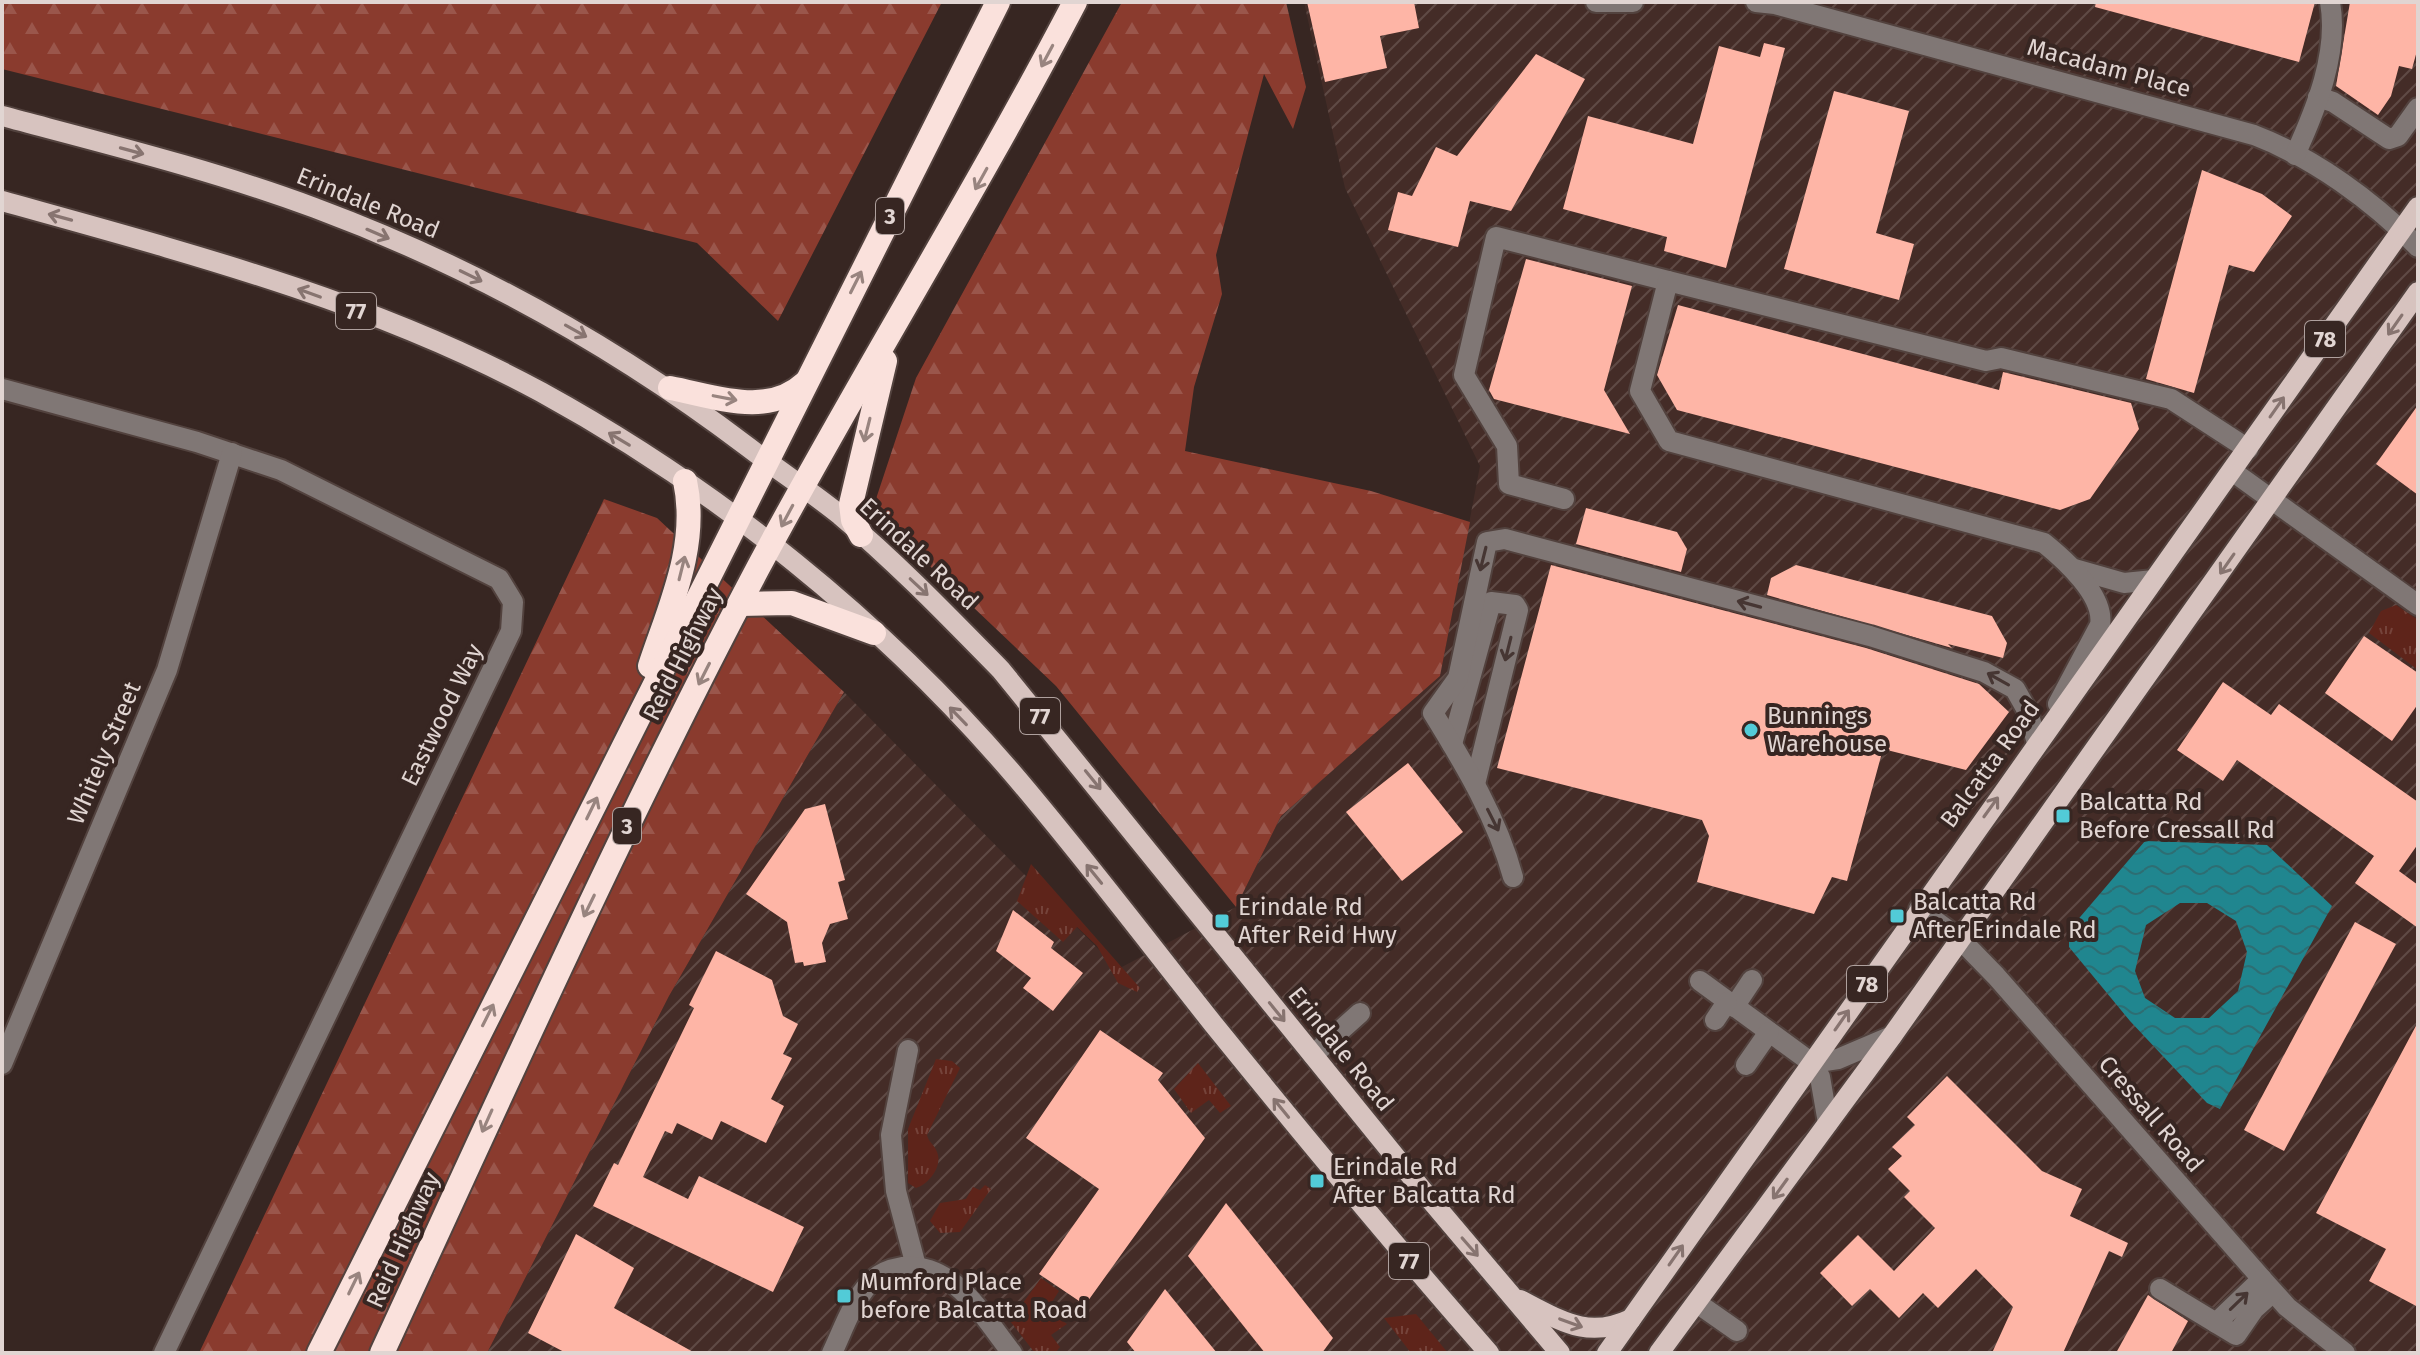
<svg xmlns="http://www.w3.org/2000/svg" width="2420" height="1355" font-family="'Fira Sans',sans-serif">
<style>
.industrial{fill:url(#industrial-furrows)}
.grass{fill:url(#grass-tufts)}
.forest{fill:url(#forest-firs)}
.water{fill:url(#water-waves);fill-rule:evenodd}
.building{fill:#feb5a6}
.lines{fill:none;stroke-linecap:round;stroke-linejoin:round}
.minor-casing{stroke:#52423e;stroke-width:24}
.major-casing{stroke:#52423e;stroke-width:24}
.highway-casing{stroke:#52423e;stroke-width:28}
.minor{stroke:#807775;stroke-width:20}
.major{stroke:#d7c3bf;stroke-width:20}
.highway{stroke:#fae1dc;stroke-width:24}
.oneway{stroke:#98847f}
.oneway2{stroke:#877470}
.oneway3{stroke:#463633}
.poi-dot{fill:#52cbd7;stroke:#372622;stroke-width:3}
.labels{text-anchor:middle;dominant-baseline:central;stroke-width:8;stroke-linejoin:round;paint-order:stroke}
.shield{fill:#372622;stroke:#aea09d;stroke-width:2}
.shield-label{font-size:22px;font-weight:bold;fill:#e1d5d2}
.street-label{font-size:24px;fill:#e1d5d2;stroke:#372622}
.poi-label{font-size:24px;fill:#e1d5d2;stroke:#372622;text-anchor:start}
</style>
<defs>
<pattern id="industrial-furrows" width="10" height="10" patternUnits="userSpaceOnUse" patternTransform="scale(2)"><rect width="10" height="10" fill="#442c27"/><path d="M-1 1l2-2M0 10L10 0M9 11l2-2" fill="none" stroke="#5f4a45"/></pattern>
<pattern id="grass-tufts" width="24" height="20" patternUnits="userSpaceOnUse" patternTransform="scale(2)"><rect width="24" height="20" fill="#5e241a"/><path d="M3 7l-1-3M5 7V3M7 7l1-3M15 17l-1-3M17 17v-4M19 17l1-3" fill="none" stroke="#75433a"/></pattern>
<pattern id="forest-firs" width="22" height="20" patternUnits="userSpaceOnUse" patternTransform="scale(2)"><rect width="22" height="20" fill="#8a3b2e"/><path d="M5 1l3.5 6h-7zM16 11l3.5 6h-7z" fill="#9a564b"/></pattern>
<pattern id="water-waves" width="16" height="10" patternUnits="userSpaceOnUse" patternTransform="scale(2)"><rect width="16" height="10" fill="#20868f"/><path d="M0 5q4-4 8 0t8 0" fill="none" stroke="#2d6e73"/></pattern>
</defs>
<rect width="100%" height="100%" fill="#372622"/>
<path class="industrial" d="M1304,2H2418V1353H487L669,996L844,692L1118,969L1236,907L1281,816L1440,676L1480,466L1345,188Z"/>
<g class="grass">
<path d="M2396,605L2418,620V670L2369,633L2381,611Z"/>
<path d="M1031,864L1140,988L1137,992L1118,983L1097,946L1077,927L1063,942L1017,901Z"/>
<path d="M936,1059L952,1061L960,1068L927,1135C929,1143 934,1144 937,1152C943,1166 929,1184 916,1188L908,1183V1129Z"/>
<path d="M1198,1063L1231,1106L1220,1113L1209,1100L1191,1113L1174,1089Z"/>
<path d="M985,1185L991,1189L960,1232L940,1233L930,1221L940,1203L966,1199L973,1187L980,1190Z"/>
<path d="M1041,1278L1059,1291L1047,1310L1067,1324L1051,1335L1060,1347L1055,1353H1035L1010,1321Z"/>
<path d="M1416,1314L1448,1353H1411L1384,1318Z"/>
</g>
<g class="forest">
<path d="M2,2H942L778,321L697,243L2,69Z"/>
<path d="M1122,2H1286L1306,87L1293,129L1264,74L1216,255L1222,294L1194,387L1185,451L1371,491L1470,522L1440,676L1281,816L1236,907L1056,686L872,511L916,378Z"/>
<path d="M604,499L657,518L844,692L669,996L487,1353H199Z"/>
</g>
<path class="water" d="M2145,841L2267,845L2332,906L2220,1109L2207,1103L2130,1021L2069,947V930ZM2180,903H2207L2236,921L2247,952L2238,991L2209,1018H2175L2145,998L2135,971L2146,925Z"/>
<g class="building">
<path d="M1307,2H1414L1419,28L1380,36L1387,68L1325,82Z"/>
<path d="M2096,2H2315L2299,62L2095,7Z"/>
<path d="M2350,2H2418V47L2412,69L2399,66L2391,96L2378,115L2336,86Z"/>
<path d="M1764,43L1785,48L1726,268L1664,251L1667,237L1563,209L1588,116L1693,144L1719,46L1760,57Z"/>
<path d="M1536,54L1585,79L1511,211L1470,201L1458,247L1388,230L1398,192L1412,196L1436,147L1457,156Z"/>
<path d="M1834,91L1909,111L1876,233L1914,244L1899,300L1784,269Z"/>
<path d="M2202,170L2262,194L2292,216L2254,272L2229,265L2194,393L2146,379Z"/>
<path d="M1526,259L1632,286L1604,390L1630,434L1494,399L1489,390Z"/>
<path d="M1678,305L1999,390L2003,372L2131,403L2139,429L2090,499L2060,510L1677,410L1657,375Z"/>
<path d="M2418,405V495L2376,464Z"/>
<path d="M1586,508L1677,532L1687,549L1681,572L1576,544Z"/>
<path d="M1551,565L1866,648L1979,684L2009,712L1966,770L1883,749L1847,881L1832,877L1814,914L1697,882L1709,836L1702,820L1497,768Z"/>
<path d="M1796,565L1992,616L2007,643L2003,658L1948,644L1952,648L1767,595L1771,578Z"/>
<path d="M2364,636L2418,673V704L2392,741L2325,693Z"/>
<path d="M2223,682L2271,715L2279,704L2418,802V844L2399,871L2418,885V928L2355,883L2374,856L2237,760L2223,781L2177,750Z"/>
<path d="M1408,763L1463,832L1402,881L1346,812Z"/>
<path d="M825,804L845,880L838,882L848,919L830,924L822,943L826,962L804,966L803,962L795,963L787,922L746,894L805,809Z"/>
<path d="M1013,910L1054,942L1051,948L1083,973L1053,1011L1023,988L1031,978L996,951Z"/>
<path d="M2355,922L2396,944L2284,1151L2244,1130Z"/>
<path d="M716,951L772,980L783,1016L798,1024L783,1054L792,1058L771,1099L784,1106L766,1143L721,1121L712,1140L677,1123L672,1134L665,1131L643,1177L688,1199L699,1176L804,1227L773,1292L593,1206L614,1163L618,1165L694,1008L689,1005Z"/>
<path d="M2418,1022V1307L2369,1281L2386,1249L2316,1213Z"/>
<path d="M1100,1030L1163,1073L1158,1080L1205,1138L1085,1305L1039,1274L1099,1189L1026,1138Z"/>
<path d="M1947,1076L2042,1171L2082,1189L2070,1216L2128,1243L2122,1257L2109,1251L2063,1353H1992L2013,1307L1976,1269L1938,1308L1923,1293L1899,1318L1870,1289L1852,1306L1820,1273L1858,1235L1894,1271L1935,1228L1904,1197L1910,1191L1888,1169L1902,1156L1892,1147L1915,1125L1907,1117Z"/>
<path d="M1226,1203L1333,1338L1322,1353H1265L1188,1256Z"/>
<path d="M576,1234L634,1268L614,1308L695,1353H566L528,1333Z"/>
<path d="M1165,1289L1217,1353H1136L1127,1342Z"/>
<path d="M2148,1295L2188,1321L2171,1353H2116Z"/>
</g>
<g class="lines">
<defs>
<g id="minor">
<path d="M1596,2H1633"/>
<path d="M1756,2L1775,4L2254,135C2314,158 2373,201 2418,247"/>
<path d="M2318,97L2333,102L2389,139L2398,136L2418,108"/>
<path d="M2295,155C2316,109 2339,53 2330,2"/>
<path d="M2,389L197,442L281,470L499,579L513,602L511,631L164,1353"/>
<path d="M2232,471L2418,605"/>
<path d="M1564,499L1509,484L1507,446L1464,375L1496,237L1668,281"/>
<path d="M2075,569L2124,583L2154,580"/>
<path d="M2058,704L2100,625C2105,596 2065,560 2044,543L1669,441L1640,391L1668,281L1986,361L2001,358L2171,399L2248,449"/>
<path d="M1452,744L1491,602L1515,605L1518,610L1475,784"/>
<path d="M1513,877C1497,818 1465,765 1433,713L1458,678L1487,542L1505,539L1870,636L1984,672L2015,689L2028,712L2037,743"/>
<path d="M1919,909L1960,939L1996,976L2262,1279L2287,1307L2345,1353"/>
<path d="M1700,981L1812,1063L1820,1077L1828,1123"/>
<path d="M1734,1007L1752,980"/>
<path d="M1715,1020L1727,1002"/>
<path d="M908,1050L891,1135L896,1191L916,1266"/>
<path d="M1313,1055L1360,1013"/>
<path d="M1812,1063L1838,1059L1892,1036"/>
<path d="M2,1064L167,670L232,453"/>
<path d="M1746,1065L1769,1032"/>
<path d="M2160,1289L2236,1335L2254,1309L2273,1292"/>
<path d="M1697,1303L1737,1331"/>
<path d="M2216,1323L2262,1279"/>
<path d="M832,1353C843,1330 852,1302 870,1283C878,1273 890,1269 902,1267C955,1262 983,1317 1012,1353"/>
</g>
<g id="major">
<path d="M2,116C107,144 213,170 315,208C471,266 616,347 748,447C778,470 810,491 840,515C897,563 949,617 1001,670L1428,1197L1560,1353"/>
<path d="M2,201C185,252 373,301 541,392C718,489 883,622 1014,775C1083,856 1148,942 1214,1025C1304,1136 1395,1246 1489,1353"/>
<path d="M1520,1300C1560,1320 1587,1340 1631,1319"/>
<path d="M1607,1353L2418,207"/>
<path d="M1659,1353L1892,1036L2418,292"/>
</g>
<g id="highway">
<path d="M670,388C714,396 767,418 805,383"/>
<path d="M861,535L853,520L851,504L885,361"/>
<path d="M740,604L792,603L874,633"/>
<path d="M650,666C670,606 699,545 685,481"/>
<path d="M319,1353L998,2"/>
<path d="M382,1353C504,1089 622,825 758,568C860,377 975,194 1075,2"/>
</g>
</defs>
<use href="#minor" class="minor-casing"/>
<use href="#major" class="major-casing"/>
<use href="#highway" class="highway-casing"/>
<use href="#minor" class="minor"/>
<use href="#major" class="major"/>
<use href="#highway" class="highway"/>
</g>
<defs><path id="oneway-shaft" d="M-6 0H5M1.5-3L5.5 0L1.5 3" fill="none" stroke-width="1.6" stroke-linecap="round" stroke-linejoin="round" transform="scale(2)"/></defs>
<g class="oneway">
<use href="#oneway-shaft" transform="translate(1047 56) rotate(118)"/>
<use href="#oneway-shaft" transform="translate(981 179) rotate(119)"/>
<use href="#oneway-shaft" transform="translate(856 282) rotate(-63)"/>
<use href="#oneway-shaft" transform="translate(725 398) rotate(11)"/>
<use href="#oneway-shaft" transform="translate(867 430) rotate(104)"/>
<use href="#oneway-shaft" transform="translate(787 516) rotate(118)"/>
<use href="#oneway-shaft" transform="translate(682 568) rotate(-76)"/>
<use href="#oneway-shaft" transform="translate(704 674) rotate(117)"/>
<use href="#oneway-shaft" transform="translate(592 808) rotate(-64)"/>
<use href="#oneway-shaft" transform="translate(589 906) rotate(116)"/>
<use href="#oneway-shaft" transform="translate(488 1015) rotate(-63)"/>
<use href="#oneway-shaft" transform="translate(487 1121) rotate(114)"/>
<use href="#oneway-shaft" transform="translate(354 1283) rotate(-64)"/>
</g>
<g class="oneway2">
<use href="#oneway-shaft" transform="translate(132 151) rotate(15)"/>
<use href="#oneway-shaft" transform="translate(60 217) rotate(-165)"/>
<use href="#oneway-shaft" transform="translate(378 234) rotate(23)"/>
<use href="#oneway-shaft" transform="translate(471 276) rotate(26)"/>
<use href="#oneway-shaft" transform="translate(309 293) rotate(-160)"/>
<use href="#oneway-shaft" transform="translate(2395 325) rotate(125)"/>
<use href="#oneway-shaft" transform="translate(576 331) rotate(29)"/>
<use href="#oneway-shaft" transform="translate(2277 407) rotate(-55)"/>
<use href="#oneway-shaft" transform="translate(619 439) rotate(-149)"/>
<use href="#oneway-shaft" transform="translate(2227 564) rotate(125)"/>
<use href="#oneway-shaft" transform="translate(919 587) rotate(43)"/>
<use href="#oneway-shaft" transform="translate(958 716) rotate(-134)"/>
<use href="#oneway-shaft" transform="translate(1093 780) rotate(51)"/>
<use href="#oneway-shaft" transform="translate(1991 807) rotate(-54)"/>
<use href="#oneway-shaft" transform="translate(1094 874) rotate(-129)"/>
<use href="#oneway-shaft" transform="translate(1277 1012) rotate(51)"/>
<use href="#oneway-shaft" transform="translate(1842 1020) rotate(-55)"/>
<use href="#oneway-shaft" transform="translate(1281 1108) rotate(-129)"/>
<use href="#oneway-shaft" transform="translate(1780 1189) rotate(126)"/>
<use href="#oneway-shaft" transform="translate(1470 1247) rotate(49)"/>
<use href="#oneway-shaft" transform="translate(1676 1255) rotate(-55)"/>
<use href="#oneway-shaft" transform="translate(1571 1323) rotate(20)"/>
</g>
<g class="oneway3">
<use href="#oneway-shaft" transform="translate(1483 559) rotate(104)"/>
<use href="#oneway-shaft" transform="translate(1749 604) rotate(-165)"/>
<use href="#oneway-shaft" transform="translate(1508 649) rotate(104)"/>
<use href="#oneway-shaft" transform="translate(1998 679) rotate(-151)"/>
<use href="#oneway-shaft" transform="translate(1493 820) rotate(63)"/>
<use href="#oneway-shaft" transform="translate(2239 1301) rotate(-44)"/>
</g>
<g class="poi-dot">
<circle cx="1751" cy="730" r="8"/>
<rect x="2055" y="808" width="16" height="16" rx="4"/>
<rect x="1889" y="908" width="16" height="16" rx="4"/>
<rect x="1214" y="913" width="16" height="16" rx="4"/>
<rect x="1309" y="1173" width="16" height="16" rx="4"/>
<rect x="836" y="1288" width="16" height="16" rx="4"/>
</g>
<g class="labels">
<g class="shield">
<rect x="876" y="198" width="28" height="36" rx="6"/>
<rect x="336" y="293" width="40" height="36" rx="6"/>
<rect x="2305" y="321" width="40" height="36" rx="6"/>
<rect x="1020" y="698" width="40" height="36" rx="6"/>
<rect x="613" y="808" width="28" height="36" rx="6"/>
<rect x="1847" y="966" width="40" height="36" rx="6"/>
<rect x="1389" y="1243" width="40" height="36" rx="6"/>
</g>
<g class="shield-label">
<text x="890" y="216">3</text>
<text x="356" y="311">77</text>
<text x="2325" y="339">78</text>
<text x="1040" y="716">77</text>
<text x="627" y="826">3</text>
<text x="1867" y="984">78</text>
<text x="1409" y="1261">77</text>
</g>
<g class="street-label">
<text transform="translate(2109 68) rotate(15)">Macadam Place</text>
<text transform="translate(368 203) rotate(22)">Erindale Road</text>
<text transform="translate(919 554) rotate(43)">Erindale Road</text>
<text transform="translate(683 654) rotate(-63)">Reid Highway</text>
<text transform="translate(442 715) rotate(-64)">Eastwood Way</text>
<text transform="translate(104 753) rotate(-67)">Whitely Street</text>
<text transform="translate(1990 764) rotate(-54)">Balcatta Road</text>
<text transform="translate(1341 1049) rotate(51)">Erindale Road</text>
<text transform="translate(2151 1114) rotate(49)">Cressall Road</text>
<text transform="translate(403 1240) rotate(-66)">Reid Highway</text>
</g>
<g class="poi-label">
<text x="1767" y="716">Bunnings<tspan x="1767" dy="28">Warehouse</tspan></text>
<text x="2079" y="802">Balcatta Rd<tspan x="2079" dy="28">Before Cressall Rd</tspan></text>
<text x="1913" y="902">Balcatta Rd<tspan x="1913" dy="28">After Erindale Rd</tspan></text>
<text x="1238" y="907">Erindale Rd<tspan x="1238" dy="28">After Reid Hwy</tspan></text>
<text x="1333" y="1167">Erindale Rd<tspan x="1333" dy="28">After Balcatta Rd</tspan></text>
<text x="860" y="1282">Mumford Place<tspan x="860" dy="28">before Balcatta Road</tspan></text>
</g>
</g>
<rect width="2420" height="1355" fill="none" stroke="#e1d5d2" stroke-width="8"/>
</svg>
